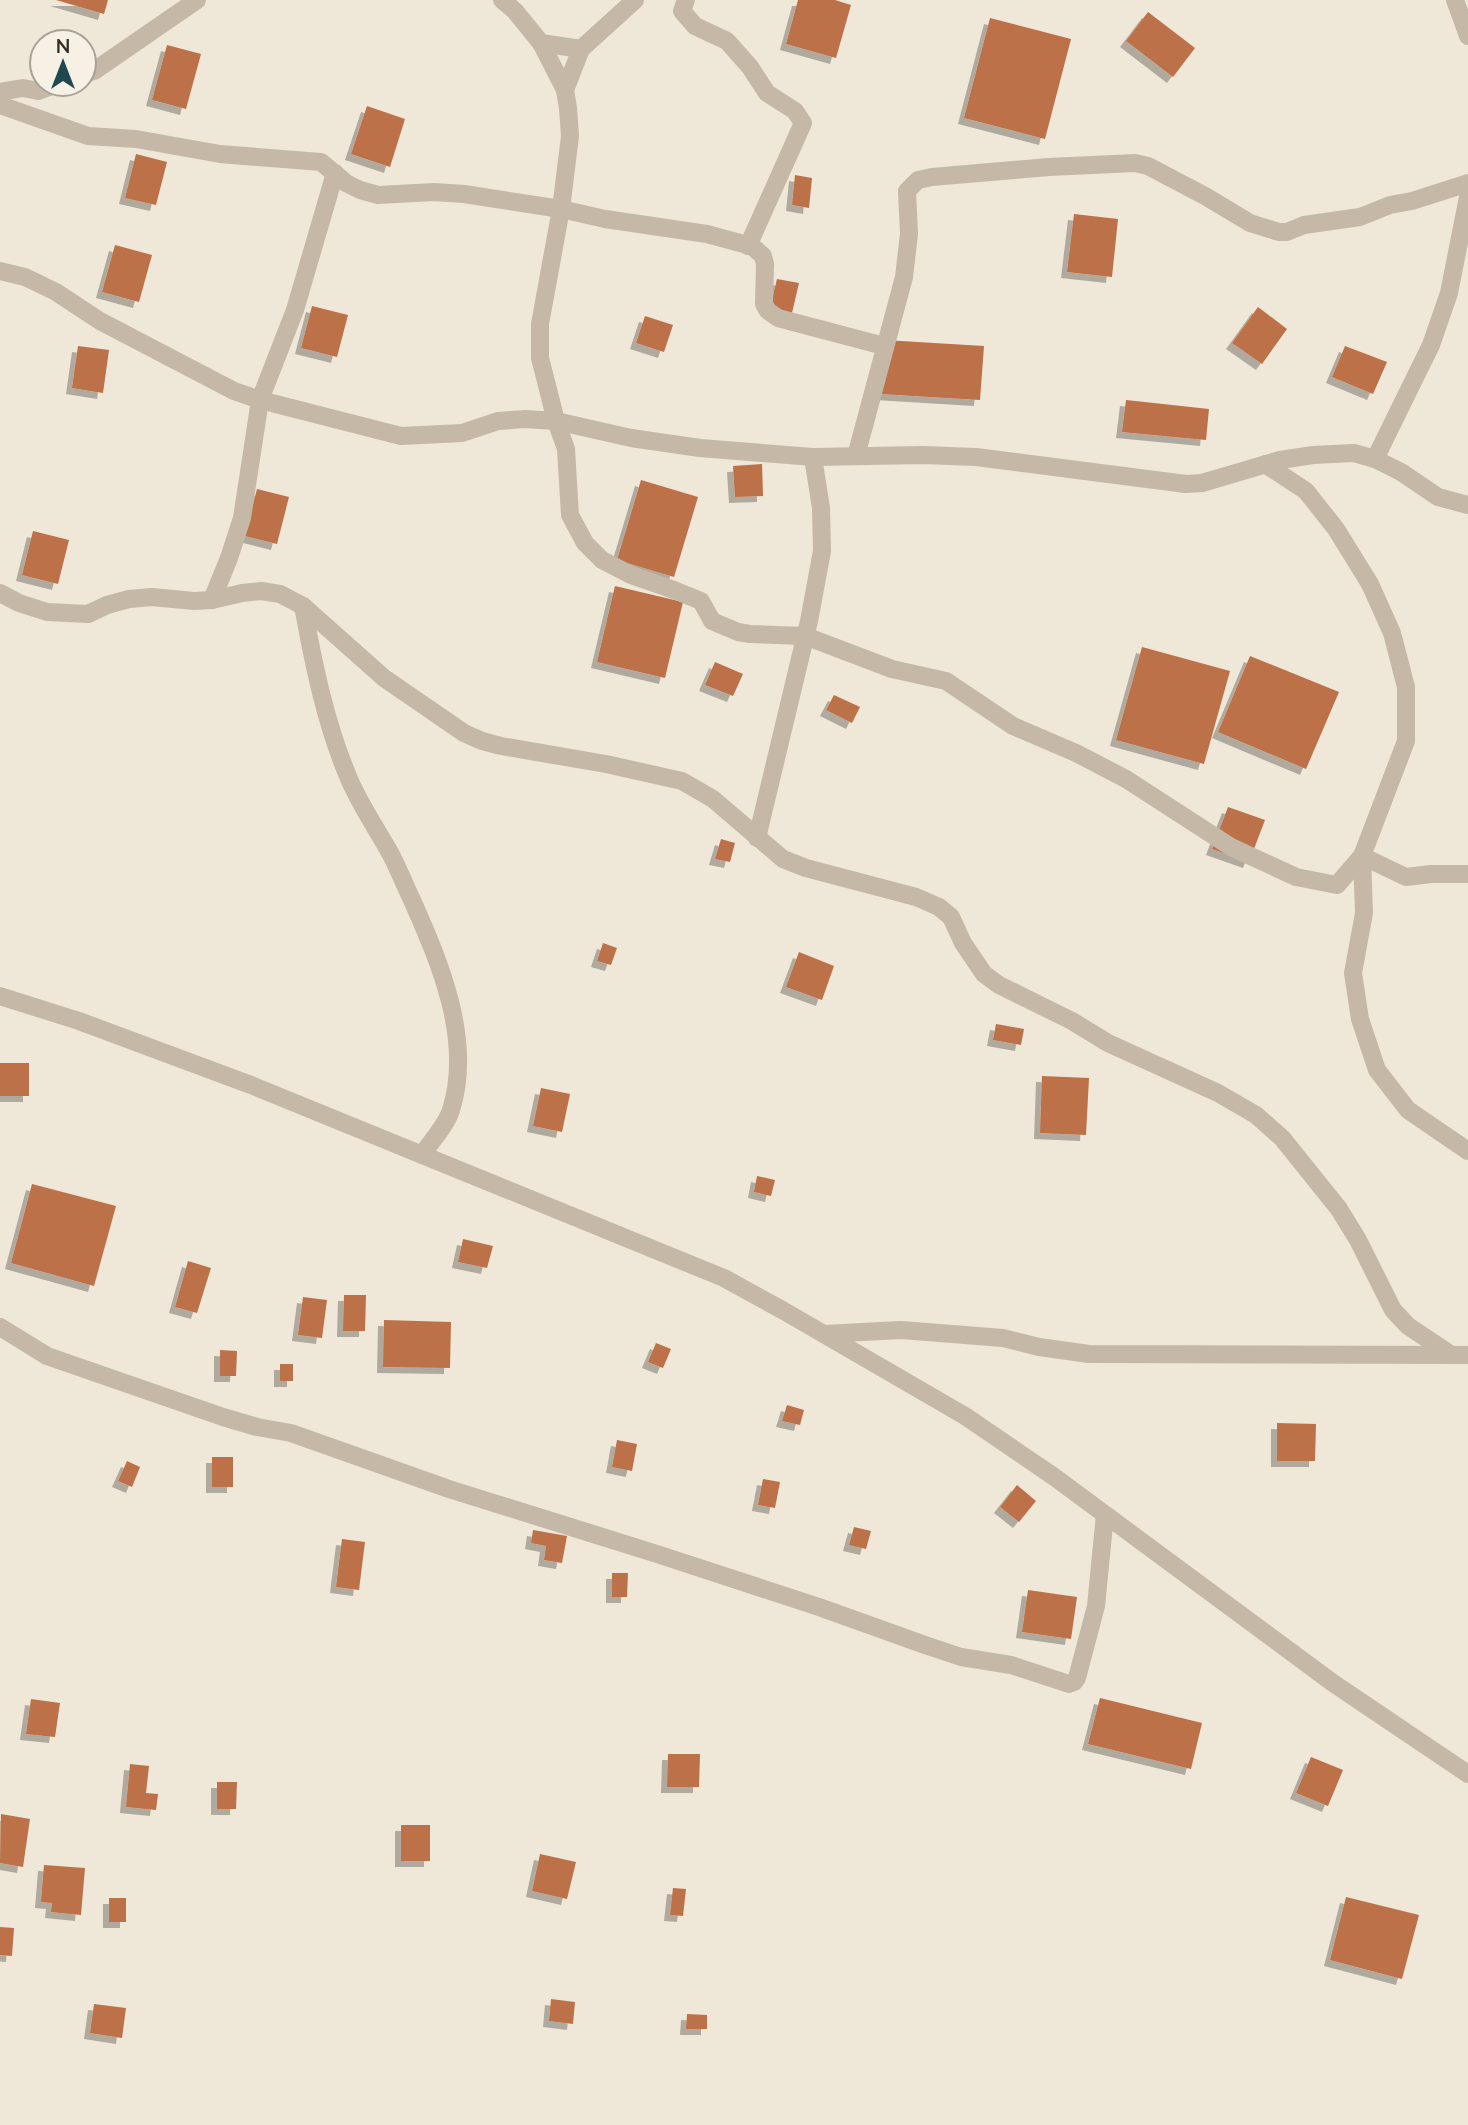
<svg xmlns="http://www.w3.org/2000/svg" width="1468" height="2125" font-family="Lato,sans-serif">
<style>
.building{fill:#bd7148;filter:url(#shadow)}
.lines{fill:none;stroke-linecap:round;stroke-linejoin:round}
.street{stroke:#c6b8a6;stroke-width:18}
</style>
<defs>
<filter id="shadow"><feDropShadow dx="-6" dy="6" stdDeviation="0" flood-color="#0004"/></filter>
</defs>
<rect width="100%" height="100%" fill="#efe7d8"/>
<g class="building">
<path d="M56,0H108L104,14Z"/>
<path d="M798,0H835L851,5L836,58L786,44Z"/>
<path d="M1148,12L1195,48L1173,77L1126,41Z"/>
<path d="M990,18L1071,39L1045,139L964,118Z"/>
<path d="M167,45L201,54L186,109L152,100Z"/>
<path d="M367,106L405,119L390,167L351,154Z"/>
<path d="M136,154L167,162L156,205L125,198Z"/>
<path d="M795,175L812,178L809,208L792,205Z"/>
<path d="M1074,214L1118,219L1112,277L1067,272Z"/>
<path d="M115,245L152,255L139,302L102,292Z"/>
<path d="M777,279L799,283L792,313L770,308Z"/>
<path d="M312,306L348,315L337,357L301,348Z"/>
<path d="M1258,307L1287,329L1262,364L1232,343Z"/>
<path d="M645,316L673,325L664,352L636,343Z"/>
<path d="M884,340L984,346L980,400L881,394Z"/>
<path d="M78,346L109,350L103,393L72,388Z"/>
<path d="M1345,346L1387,362L1373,394L1332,377Z"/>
<path d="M1126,400L1209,409L1206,440L1122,432Z"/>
<path d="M762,464L763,496L735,497L733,466Z"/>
<path d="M641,480L698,497L674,577L617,560Z"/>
<path d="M257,489L289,497L277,544L245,536Z"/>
<path d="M33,531L69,540L58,584L22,575Z"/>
<path d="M615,586L683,602L665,678L597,662Z"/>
<path d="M1142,647L1230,671L1204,764L1116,740Z"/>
<path d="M1250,656L1339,692L1306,769L1218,732Z"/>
<path d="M715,662L743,674L733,696L705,685Z"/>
<path d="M834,695L860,707L852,723L826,710Z"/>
<path d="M1228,807L1265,820L1249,862L1212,849Z"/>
<path d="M721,839L735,843L730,862L715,859Z"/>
<path d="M603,943L617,948L611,965L597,961Z"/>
<path d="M799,952L834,966L822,1000L786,987Z"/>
<path d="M996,1024L1024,1029L1021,1045L993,1040Z"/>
<rect x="0" y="1063" width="29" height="33"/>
<path d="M1042,1076L1089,1078L1086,1135L1040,1133Z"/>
<path d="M541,1088L570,1094L562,1132L533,1126Z"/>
<path d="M757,1176L775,1180L771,1196L754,1192Z"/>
<path d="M32,1184L116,1206L94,1286L11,1263Z"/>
<path d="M463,1239L493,1246L487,1268L458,1262Z"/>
<path d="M188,1261L211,1268L197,1313L175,1307Z"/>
<path d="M344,1295H366L365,1331H343Z"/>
<path d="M303,1297L327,1300L322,1338L298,1335Z"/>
<path d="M384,1320L451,1322L450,1368L383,1367Z"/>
<path d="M656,1343L671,1349L663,1368L648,1362Z"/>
<path d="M220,1350L237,1351L236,1376H220Z"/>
<rect x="280" y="1364" width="13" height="17"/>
<path d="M787,1405L804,1410L800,1425L782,1421Z"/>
<path d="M1277,1423L1316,1424L1315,1461H1277Z"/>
<path d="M617,1440L637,1444L632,1471L612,1467Z"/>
<rect x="212" y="1457" width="21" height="30"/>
<path d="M127,1461L140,1467L132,1487L118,1481Z"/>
<path d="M763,1479L780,1482L775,1508L758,1505Z"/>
<path d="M1017,1485L1036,1501L1019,1522L1000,1507Z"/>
<path d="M854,1527L871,1531L866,1549L849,1545Z"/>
<path d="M533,1530L567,1536L562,1563L544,1560L546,1546L531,1543Z"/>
<path d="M342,1539L365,1542L359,1590L336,1587Z"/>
<path d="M612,1573H628L627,1597H612Z"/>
<path d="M1028,1590L1077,1597L1071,1639L1022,1632Z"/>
<path d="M1100,1698L1202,1723L1191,1769L1088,1744Z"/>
<path d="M31,1699L60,1703L55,1737L26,1734Z"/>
<path d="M668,1754H700L699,1787H667Z"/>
<path d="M1311,1757L1343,1770L1328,1806L1296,1793Z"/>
<path d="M130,1764L149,1766L146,1793L158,1794L156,1810L126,1807Z"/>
<path d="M217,1782H237L236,1809H217Z"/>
<path d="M1,1814L30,1819L23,1867L0,1863Z"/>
<rect x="401" y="1825" width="29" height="36"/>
<path d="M540,1854L576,1862L567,1899L532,1891Z"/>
<path d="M44,1865L85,1868L81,1915L51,1912L52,1903L41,1902Z"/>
<path d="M673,1888L686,1889L683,1916L670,1915Z"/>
<path d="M1346,1897L1419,1915L1402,1979L1330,1960Z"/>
<rect x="109" y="1898" width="17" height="24"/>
<path d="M0,1927L14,1928L12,1956L0,1955Z"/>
<path d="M551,1999L575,2002L573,2024L549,2021Z"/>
<path d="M94,2004L126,2008L122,2038L90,2033Z"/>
<path d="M687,2014L707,2015V2029H686Z"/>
</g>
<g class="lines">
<g class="street">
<path d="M502,0L515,11L541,43L565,90L568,108L570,136L561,209L540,324V358L556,421L566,449L570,515L585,543L602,560L631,575L674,590L701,601L712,621L738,632L750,634L805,636L892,669L946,681L1013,726L1076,753L1126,779L1231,847L1296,877L1337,885L1362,856L1406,877L1431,874H1468"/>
<path d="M686,0L682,11L695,26L727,41L750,67L767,93L795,111L803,123L748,246"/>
<path d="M1455,0L1468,36"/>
<path d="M541,43L581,49"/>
<path d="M84,74L94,71L197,0"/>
<path d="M565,90L581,49L635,0"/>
<path d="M0,92L23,88L38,91L57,84"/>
<path d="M0,105L88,136L136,139L220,154L321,162L346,183L360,190L378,195L434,192L464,194L561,209L605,219L707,234L740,243L753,247L763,256L765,264L764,304L768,311L778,318L884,346"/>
<path d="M0,271L25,277L56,292L100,321L234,391L260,400L401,436L462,433L498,421L525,419L556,421L631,438L700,448L813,457L923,455L976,457L1186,484L1202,483L1280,460L1313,455L1354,453L1375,459L1401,472L1438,497L1468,505"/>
<path d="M856,456L904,277L909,234L907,191L918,180L932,177L1049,167L1135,163L1148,166L1205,196L1250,223L1279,232H1287L1304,225L1360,217L1390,205L1412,201L1468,183"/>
<path d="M1375,459L1431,345L1449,293L1468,197"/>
<path d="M1265,464L1306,491L1336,529L1370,584L1392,633L1406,687V741L1362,856L1364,913L1353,973L1360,1019L1377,1070L1408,1110L1468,1151"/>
<path d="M0,593L19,603L47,612L88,614L107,605L129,599L152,597L194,601L212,600L242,593L261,591L280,594L303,606L384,678L464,733L482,741L501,746L606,764L682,781L713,799L783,859L806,868L916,897L939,907L951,917L963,943L984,974L999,985L1072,1021L1108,1043L1218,1093L1256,1115L1282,1138L1339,1209L1358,1240L1393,1310L1408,1326L1450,1354"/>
<path d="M212,600L229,558L242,518L260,400L295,310L335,173"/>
<path d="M303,606C314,666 326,726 350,781C361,806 376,828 389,851C398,867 404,884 412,900C440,963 473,1040 451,1110C446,1126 431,1141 422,1155"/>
<path d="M757,838L809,621L822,551L821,508L813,457"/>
<path d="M0,996L79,1021L251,1085L724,1278L784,1311L965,1416L1053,1476L1333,1683L1468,1774"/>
<path d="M0,1327L47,1356L223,1417L257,1427L291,1433L449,1489L657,1554L819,1607L925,1645L961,1657L1011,1665L1069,1684L1074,1682L1077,1678L1096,1606L1105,1515"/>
<path d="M824,1334L901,1330L1003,1338L1039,1347L1089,1354L1468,1355"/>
</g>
</g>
<g transform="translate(63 63)"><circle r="33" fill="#f7f0e4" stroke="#a8a198" stroke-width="2"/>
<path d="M0-5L12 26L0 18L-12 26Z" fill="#1f4850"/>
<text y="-10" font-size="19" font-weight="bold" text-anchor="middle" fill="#322b26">N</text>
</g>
</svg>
